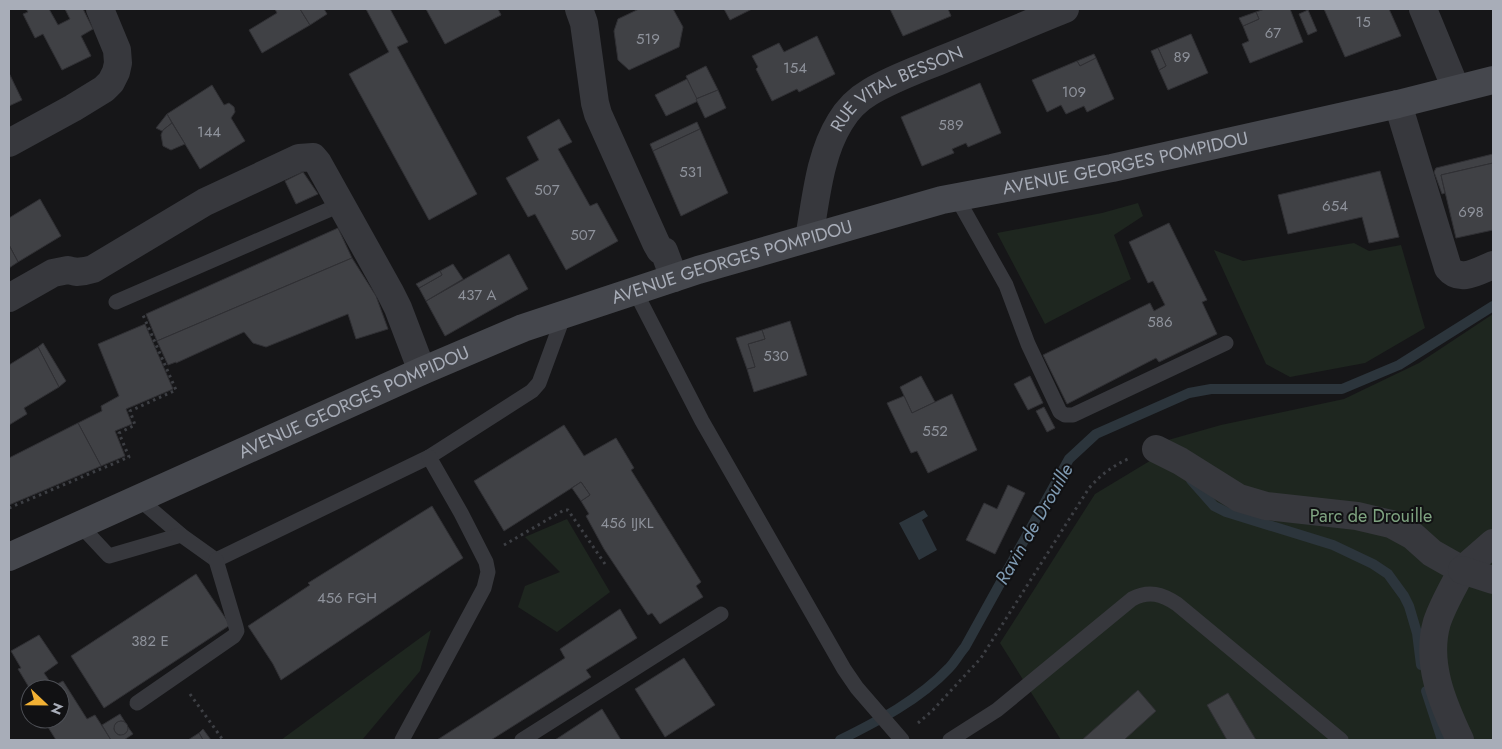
<svg xmlns="http://www.w3.org/2000/svg" width="1502" height="749" font-family="Jost,sans-serif">
<style>
.green{fill:#1e261f}
.water{fill:#2c353c}
.lines{fill:none;stroke-linecap:round;stroke-linejoin:round}
.stream{stroke:#2c353c;stroke-width:10}
.building{fill:#404145;stroke:#303034}
.path{stroke:#3d3f44;stroke-width:3;stroke-dasharray:2.5 4;stroke-linecap:butt}
.lane{stroke:#37383d;stroke-width:15}
.street{stroke:#37383d;stroke-width:28}
.secondary{stroke:#45474d;stroke-width:28}
.labels{text-anchor:middle;dominant-baseline:central;stroke-width:4;stroke-linejoin:round;paint-order:stroke}
.number-label{font-size:15px;fill:#8e929b}
.street-label{font-size:18px;fill:#a8adb8;stroke:#111113}
.park-label{font-size:18px;fill:#7fa381;stroke:#111113}
.water-label{font-size:19px;font-style:italic;fill:#7f9bb3;stroke:#111113}
</style>
<rect width="100%" height="100%" fill="#161618"/>
<g class="green">
<path d="M1138,203L1143,216L1114,235L1131,279L1045,324L997,233L1102,213Z"/>
<path d="M1354,243L1369,251L1401,245L1425,328L1365,363L1290,377L1266,364L1214,250L1243,261Z"/>
<path d="M1493,314V740H1061L1000,643L1095,494L1163,453L1147,446L1221,425L1344,399L1419,363Z"/>
<path d="M567,519L610,592L557,632L518,607L525,586L560,572L525,537Z"/>
<path d="M431,630L420,671L362,740H281Z"/>
</g>
<path class="water" d="M924,510L928,516L922,520L937,550L919,560L899,523Z"/>
<g class="lines">
<g class="stream">
<path d="M1191,480L1214,506L1226,512L1333,545L1373,564L1388,574L1404,596L1409,606L1417,633L1421,665"/>
<path d="M1426,691L1442,740"/>
<path d="M840,740C878,721 919,700 949,668C955,662 959,654 965,647L1069,459L1096,434L1189,393L1211,389H1342L1399,365L1493,306"/>
</g>
</g>
<g class="building">
<path d="M26,9H49L58,25L70,19L65,9H83L93,29L81,36L91,56L62,70L43,34L35,38L23,14L28,12Z"/>
<path d="M275,9H300L310,25L262,53L249,30L277,13Z"/>
<path d="M300,9H324L327,14L310,25Z"/>
<path d="M366,9H390L408,42L397,47L477,194L429,220L349,74L389,52Z"/>
<path d="M426,9H498L501,15L445,44Z"/>
<path d="M639,9H673L683,27L679,47L629,70L618,60L614,31L618,19Z"/>
<path d="M724,9H752L730,20Z"/>
<path d="M890,9H948L951,16L903,36Z"/>
<path d="M1265,9H1290L1303,42L1250,63L1242,44L1249,41L1243,26L1259,19L1256,12Z"/>
<path d="M1324,9H1389L1401,36L1345,57Z"/>
<path d="M1308,10L1317,31L1308,35L1299,14Z"/>
<path d="M1256,12L1259,19L1243,26L1239,18Z"/>
<path d="M1191,34L1208,73L1168,90L1159,70L1166,66L1158,48Z"/>
<path d="M817,36L835,74L799,92L797,89L772,101L756,69L758,67L752,56L779,43L784,52Z"/>
<path d="M1158,48L1166,66L1159,70L1151,51Z"/>
<path d="M1094,54L1096,58L1080,66L1077,61Z"/>
<path d="M1096,58L1114,99L1087,112L1084,106L1066,114L1061,105L1047,112L1032,80L1077,61L1080,66Z"/>
<path d="M706,66L718,90L696,99L686,76Z"/>
<path d="M9,73L22,100L9,106Z"/>
<path d="M687,79L698,101L666,116L655,95Z"/>
<path d="M980,83L1001,133L968,147L966,143L952,149L954,153L922,166L901,117Z"/>
<path d="M212,85L224,105L229,103L234,107L235,112L231,118L245,141L200,169L167,114Z"/>
<path d="M718,90L726,108L705,118L696,99Z"/>
<path d="M167,114L172,123L162,131L156,128Z"/>
<path d="M559,119L572,142L558,149L590,206L597,203L618,241L566,270L535,214L528,217L506,178L539,160L527,137Z"/>
<path d="M697,122L700,129L653,151L650,144Z"/>
<path d="M172,123L185,144L171,150L163,146L161,135L163,130Z"/>
<path d="M700,129L728,193L681,216L653,151Z"/>
<path d="M1493,154V163L1441,175L1445,193L1442,194L1434,172L1436,168Z"/>
<path d="M1493,163V230L1456,238L1441,175Z"/>
<path d="M1380,171L1399,237L1369,243L1362,217L1288,234L1278,195Z"/>
<path d="M303,172L318,194L296,204L285,181Z"/>
<path d="M40,199L61,236L18,262L9,245V218Z"/>
<path d="M1169,223L1207,300L1202,302L1217,334L1159,362L1156,358L1067,404L1043,355L1150,303L1154,311L1165,305L1153,281L1148,283L1129,242Z"/>
<path d="M338,228L352,258L157,341L146,314Z"/>
<path d="M9,245L18,262L9,268Z"/>
<path d="M509,254L528,289L445,336L426,301Z"/>
<path d="M352,258L376,296L388,329L356,339L348,314L266,347L253,343L244,332L176,363V362L168,365L157,341Z"/>
<path d="M453,264L463,279L426,301L419,288L442,275L440,271Z"/>
<path d="M440,271L442,275L419,288L416,284Z"/>
<path d="M790,321L807,375L754,392L747,369L755,367L748,344L765,339L762,330Z"/>
<path d="M145,324L173,389L126,409L132,424L115,431L125,456L101,466L78,423L102,411L101,406L119,396L98,344Z"/>
<path d="M762,330L765,339L748,344L755,367L747,369L736,338Z"/>
<path d="M43,343L66,381L59,387L38,347Z"/>
<path d="M38,347L59,387L24,408L27,414L9,425V365Z"/>
<path d="M921,376L935,402L912,413L900,387Z"/>
<path d="M1030,376L1043,403L1028,410L1014,384Z"/>
<path d="M952,394L977,450L928,473L917,451L911,453L887,403L904,396L912,413Z"/>
<path d="M1044,407L1055,428L1047,432L1036,411Z"/>
<path d="M78,423L101,466L9,505V458Z"/>
<path d="M564,425L584,456L616,438L634,468L631,470L701,582L696,586L703,597L660,624L652,613L648,615L604,549L586,516L589,514L581,501L590,495L581,482L504,531L474,481Z"/>
<path d="M581,482L590,495L581,501L572,488Z"/>
<path d="M1008,485L1025,493L995,554L966,540L984,503L997,509Z"/>
<path d="M432,506L463,558L281,680L273,664L248,626L310,585L308,583Z"/>
<path d="M196,574L230,625L104,708L71,656Z"/>
<path d="M620,609L637,638L586,670L591,677L491,740H437L565,658L560,649Z"/>
<path d="M39,635L58,663L44,673L53,686L63,681L87,719L95,715L111,740H56L43,719H60V689H30L18,669L21,668L11,651Z"/>
<path d="M684,658L715,705L665,737L635,689Z"/>
<path d="M1138,690L1156,711L1124,740H1082Z"/>
<path d="M1228,693L1256,740H1227L1207,705Z"/>
<path d="M602,709L621,740H555Z"/>
<path d="M120,714L125,722L121,721L116,723L114,729L116,733L119,735L124,734L128,727L133,734L124,740H111L102,725Z"/>
<circle cx="121" cy="728" r="7"/>
<path d="M203,729L211,740H203L199,733Z"/>
<path d="M199,733L203,740H188Z"/>
</g>
<g class="lines">
<g class="path">
<path d="M9,508L129,457L119,433L135,425L130,411L176,390L143,315"/>
<path d="M504,545L564,510H568L605,564"/>
<path d="M190,694L223,740"/>
<path d="M918,723L932,711L981,658L1089,488C1101,475 1112,466 1128,459"/>
</g>
<g class="lane">
<path d="M957,198L1006,285L1028,344L1060,412L1065,415H1073L1226,343"/>
<path d="M635,291L702,421L844,669L857,688L902,740"/>
<path d="M116,302L342,204"/>
<path d="M139,499L181,535"/>
<path d="M80,525L109,556L181,535L216,560L429,457L532,391L539,383L564,315"/>
<path d="M137,703L234,636L237,631L236,627L216,560"/>
<path d="M402,740L484,588L488,572L486,562L461,513L429,457"/>
<path d="M522,740L721,614"/>
<path d="M950,740L997,710L1132,599C1149,590 1162,594 1177,604L1341,740"/>
</g>
<g class="street">
<path d="M579,9L584,23L595,103L598,114L656,243L660,250L664,251L674,278"/>
<path d="M1423,9L1456,89"/>
<path d="M1398,104L1448,268C1460,283 1478,271 1493,265"/>
<path d="M9,143L73,108L104,89L111,82L116,72L118,63L117,50L100,9"/>
<path id="s1" d="M809,238C816,200 819,156 840,122C847,110 858,99 870,92C893,78 920,69 946,58C986,42 1025,25 1065,9"/>
<path d="M9,298L53,273L68,270L76,272L85,271L93,269L205,202L299,158L313,157L318,163L390,292L398,308L422,371"/>
<path d="M1156,449L1180,461L1239,498L1266,506L1357,516L1391,524L1413,536L1432,553L1462,570C1454,586 1443,604 1437,622C1425,663 1443,704 1460,740"/>
<path d="M1462,570L1493,543"/>
<path d="M1462,570L1493,580"/>
</g>
<path class="secondary" id="s2" d="M9,557L422,371L523,328L698,270L942,200L1112,168L1398,104L1493,80"/>
</g>
<g class="labels">
<g class="number-label">
<text x="1363" y="22">15</text>
<text x="1273" y="33">67</text>
<text x="648" y="39">519</text>
<text x="1182" y="57">89</text>
<text x="795" y="68">154</text>
<text x="1074" y="92">109</text>
<text x="951" y="125">589</text>
<text x="209" y="132">144</text>
<text x="691" y="172">531</text>
<text x="547" y="190">507</text>
<text x="1335" y="206">654</text>
<text x="1471" y="212">698</text>
<text x="583" y="235">507</text>
<text x="477" y="295">437 A</text>
<text x="1160" y="322">586</text>
<text x="776" y="356">530</text>
<text x="935" y="431">552</text>
<text x="627" y="523">456 IJKL</text>
<text x="347" y="598">456 FGH</text>
<text x="150" y="641">382 E</text>
</g>
<g class="street-label">
<text stroke="none"><textPath href="#s1" startOffset="188">RUE VITAL BESSON</textPath></text>
<text stroke="none"><textPath href="#s2" startOffset="1188">AVENUE GEORGES POMPIDOU</textPath></text>
<text stroke="none"><textPath href="#s2" startOffset="782">AVENUE GEORGES POMPIDOU</textPath></text>
<text stroke="none"><textPath href="#s2" startOffset="378">AVENUE GEORGES POMPIDOU</textPath></text>
</g>
<g class="park-label">
<text x="1371" y="516">Parc de Drouille</text>
</g>
<g class="water-label">
<text transform="translate(1034 524) rotate(-60)">Ravin de Drouille</text>
</g>
</g>
<rect width="1502" height="749" fill="none" stroke="#a8adb8" stroke-width="20"/>
<g transform="translate(45 704) rotate(112)"><circle r="24" fill="#111113" stroke="#4d4f55"/>
<path d="M0-4L9 19L0 12L-9 19Z" fill="#f2b134"/>
<text y="-8" font-size="14" font-weight="bold" text-anchor="middle" fill="#a8adb8">N</text>
</g>
</svg>
